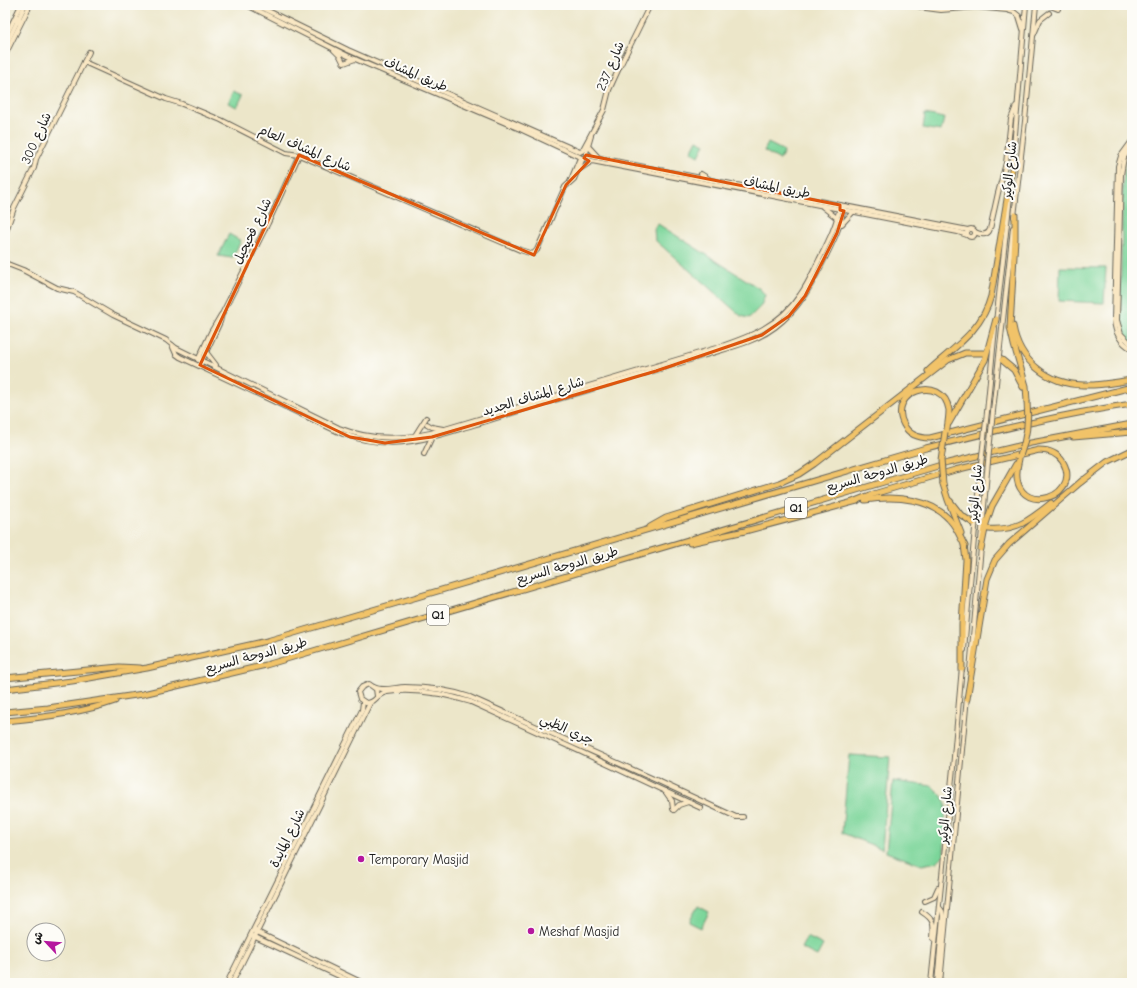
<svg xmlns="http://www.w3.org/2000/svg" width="1137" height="988" font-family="'Comic Neue','Playpen Sans Arabic',sans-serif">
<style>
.green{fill:#7cd59a;stroke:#4c785b}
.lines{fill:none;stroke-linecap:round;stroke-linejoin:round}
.secondary-casing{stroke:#656359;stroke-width:6}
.highway-casing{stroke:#656359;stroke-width:7}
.secondary{stroke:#f9e7c3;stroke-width:4}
.highway{stroke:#f1c369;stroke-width:5}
.secondary-bridge-casing{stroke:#656359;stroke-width:6;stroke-linecap:butt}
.highway-bridge-casing{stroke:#656359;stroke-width:7;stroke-linecap:butt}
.secondary-bridge{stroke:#f9e7c3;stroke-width:4}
.highway-bridge{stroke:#f1c369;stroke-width:5}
.marked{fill:none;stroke:#de560d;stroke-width:3;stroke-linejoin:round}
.poi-dot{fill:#b5179e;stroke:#fdfcf7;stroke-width:1.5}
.labels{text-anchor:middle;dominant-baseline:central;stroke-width:4;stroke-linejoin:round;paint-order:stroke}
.shield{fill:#fdfcf7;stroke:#605f5e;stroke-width:1}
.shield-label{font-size:12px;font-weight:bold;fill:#1c1c1c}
.street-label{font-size:13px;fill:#1c1c1c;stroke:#fdfcf7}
.poi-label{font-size:13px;fill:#1c1c1c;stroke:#fdfcf7;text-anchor:start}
</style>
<rect width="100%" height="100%" fill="#fdfcf7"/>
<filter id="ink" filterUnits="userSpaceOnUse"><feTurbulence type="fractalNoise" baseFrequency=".025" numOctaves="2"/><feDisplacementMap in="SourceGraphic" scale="8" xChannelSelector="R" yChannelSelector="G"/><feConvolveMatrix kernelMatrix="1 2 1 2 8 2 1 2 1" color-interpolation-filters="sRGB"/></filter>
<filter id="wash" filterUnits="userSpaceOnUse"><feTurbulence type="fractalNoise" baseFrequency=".012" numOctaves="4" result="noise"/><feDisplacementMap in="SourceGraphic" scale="16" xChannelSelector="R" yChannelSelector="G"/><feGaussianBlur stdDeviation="0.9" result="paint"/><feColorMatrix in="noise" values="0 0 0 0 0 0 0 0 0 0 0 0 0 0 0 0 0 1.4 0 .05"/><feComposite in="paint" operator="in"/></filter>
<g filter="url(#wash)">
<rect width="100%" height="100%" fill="#ece6c9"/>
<g class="green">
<path d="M234,91L243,95L237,107L228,103Z"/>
<path d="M925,114L944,118L941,131L923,128Z"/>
<path d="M697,140L705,144L699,156L691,152Z"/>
<path d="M768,143L784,151L780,160L764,151Z"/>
<path d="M1132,151V342C1123,334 1120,323 1120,311L1123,181L1126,162Z"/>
<path d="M658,224L740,276L760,289L765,295L761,306L749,318L741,316L655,240L654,229L656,225Z"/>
<path d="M229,234L241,241L232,258L218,256Z"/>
<path d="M1060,267L1106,268L1104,303L1059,301Z"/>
<path d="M849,755L890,757L882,849L842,833Z"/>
<path d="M893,781L932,786L941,795L946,803L944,855L937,862L922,865L886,852Z"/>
<path d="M698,906L709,912L701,928L689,922Z"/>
<path d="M807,937L823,945L817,956L801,948Z"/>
</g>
</g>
<g filter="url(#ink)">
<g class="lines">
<defs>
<g id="secondary">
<path d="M247,5L348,56L520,129L580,157"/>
<path d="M256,5L348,50L580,152"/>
<path d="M914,5L926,8L941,10L976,7L1007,10L1014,12L1019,16L1023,29"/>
<path d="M943,5H947"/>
<path d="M1048,5L1058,9"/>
<path d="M20,23L19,18L25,5"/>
<path d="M1034,34L1040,20L1049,13"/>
<path d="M5,38L21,5"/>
<path d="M5,47L17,22L16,16"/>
<path d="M334,50L340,56L343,62"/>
<path d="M5,55L30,5"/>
<path d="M84,62L166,99L182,104L221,120L286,153L299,155L520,250L533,254L537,250L565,187L574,179L583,158"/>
<path d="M344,63L355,59"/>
<path d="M1132,141L1121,156L1118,166L1114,320C1115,333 1121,343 1132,349"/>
<path d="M588,146L599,158"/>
<path d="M1132,146L1124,157L1121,175L1117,320L1121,334L1132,345"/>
<path d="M582,151L604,110L609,90L620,66L650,5"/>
<path d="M586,153L591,136"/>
<path d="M586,155L629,164L968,230"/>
<path d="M584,158L592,161L958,232L967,235"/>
<path d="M580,169L592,161"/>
<path d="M1012,170L1026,5"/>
<path d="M701,174L709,179"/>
<path d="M570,182L580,158"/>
<path d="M792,191L798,196"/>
<path d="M823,207L838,219"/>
<path d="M1014,217L1025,121L1036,5"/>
<path d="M842,224L853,212"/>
<circle cx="971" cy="233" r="4"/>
<path d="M975,232C981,235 988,236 990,229L998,193L1006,163L1011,119L1016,106"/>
<path d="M5,234L14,208L34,168L36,159L89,52"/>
<path d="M5,263L23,270L57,288L74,292L113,315L166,340L176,348L339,428C374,442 409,440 445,429L716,348C749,337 780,326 800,295C808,284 813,272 819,260C828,242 837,225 840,205"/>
<path d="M996,322L1010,197"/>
<path d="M172,345L176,354L180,357L343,434C366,442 388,445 412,441C433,438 453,431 473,425C506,415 539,404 572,395C615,382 659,370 702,356C727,348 754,343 775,327C799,309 811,286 824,260C833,242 841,226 844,206"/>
<path d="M206,352L216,365"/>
<path d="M198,360L211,332L221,315"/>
<path d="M200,365L220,322L222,314L268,223L299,155"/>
<path d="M993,411L1013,228"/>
<path d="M987,412L995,328"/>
<path d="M427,424L432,427L443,429"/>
<path d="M414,437L426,418"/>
<path d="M424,454L432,437"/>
<path d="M981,541L987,472"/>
<path d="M964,650L980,473"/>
<path d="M970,670L981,547"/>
<path d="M374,687C383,692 395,687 405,687C427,687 449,690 470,697L656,780L736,817H743"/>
<path d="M377,696L376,689L369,684L362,687L358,692L360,699L366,703C377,703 375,694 387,692C415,688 445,694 471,702L579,751L701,808"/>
<path d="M665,791L672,801L673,809"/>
<path d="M674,810L679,805L688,802"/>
<path d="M925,901L934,897L938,888"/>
<path d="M922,912C935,920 934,925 933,938"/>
<path d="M255,931L363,983"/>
<path d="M253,936L354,983"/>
<path d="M227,983L362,710L363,702"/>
<path d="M232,983L370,703"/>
<path d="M931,983L953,768L962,667"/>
<path d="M937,983L943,916L942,911L939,907"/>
<path d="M940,983L967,697"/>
</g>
<g id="highway">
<path d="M1015,215V238L1010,328L1014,345L1026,386L1027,401"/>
<path d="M1013,326C1019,361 1048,384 1083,385C1099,386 1116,382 1132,380"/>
<path d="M1002,360L1014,370L1023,387"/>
<path d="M928,371C953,348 982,331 991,296L1012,169"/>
<path d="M949,423L985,360L996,319"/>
<path d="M947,429C948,423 949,416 949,410C943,373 886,391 904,425C909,435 919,438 930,438L1132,387"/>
<path d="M1073,437L1132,432"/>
<path d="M1081,482L1107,462L1132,450"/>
<path d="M943,484L948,500L961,533"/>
<path d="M865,500C895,495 934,498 953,524C958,531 961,539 965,546"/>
<path d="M855,501L870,495L955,470L1039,450C1049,450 1058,454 1063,462C1085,501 1003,521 1019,459"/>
<path d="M950,501L961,515L973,523"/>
<path d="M650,527L666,518L779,483L799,474L814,464L948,360L965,353H985"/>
<path d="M988,529C1017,531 1030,520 1051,503"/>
<path d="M690,543L745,531L857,501"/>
<path d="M981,549L986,524L992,506L1016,464"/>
<path d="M962,669V624L966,560L964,545"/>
<path d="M5,678L119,667L140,668"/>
<path d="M5,689L72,681L147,668L267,641L926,448C994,431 1062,414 1132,404"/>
<path d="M967,699L987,579L995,560L1009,544L1083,480"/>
<path d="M5,712L48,708L143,694L266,665L948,463L1031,443L1132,424"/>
<path d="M5,721C40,718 82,713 115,701"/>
</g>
</defs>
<use href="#secondary" class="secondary-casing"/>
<use href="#highway" class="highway-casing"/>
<use href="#secondary" class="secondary"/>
<use href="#highway" class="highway"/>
<defs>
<g id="secondary-bridge">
<path d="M987,472L993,411"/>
<path d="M980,473L987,412"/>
</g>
<g id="highway-bridge">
<path d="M1020,456C1027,438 1029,421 1027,401"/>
<path d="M943,484L941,460L945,432"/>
</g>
</defs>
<use href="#secondary-bridge" class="secondary-bridge-casing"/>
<use href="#highway-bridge" class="highway-bridge-casing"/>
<use href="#secondary-bridge" class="secondary-bridge"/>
<use href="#highway-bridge" class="highway-bridge"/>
</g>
</g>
<path class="marked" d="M299,155L534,255L566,185L589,161L584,158L586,155L840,205V210L844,211L837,233L805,296L789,316L762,335L656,371L432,437L385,443L350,437L200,365Z"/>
<g class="poi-dot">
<circle cx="361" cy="859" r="4"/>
<circle cx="531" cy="931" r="4"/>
</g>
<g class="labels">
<g class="shield">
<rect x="785" y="498" width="22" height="20" rx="3"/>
<rect x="427" y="605" width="22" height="20" rx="3"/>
</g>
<g class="shield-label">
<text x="796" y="508">Q1</text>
<text x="438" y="615">Q1</text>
</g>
<g class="street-label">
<text transform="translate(610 66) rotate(-67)">شارع 237</text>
<text transform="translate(416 74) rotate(23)">طريق المشاف</text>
<text transform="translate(36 138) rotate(-66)">شارع 300</text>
<text transform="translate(305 148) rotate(23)">شارع المشاف العام</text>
<text transform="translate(1009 170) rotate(-84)">شارع الوكير</text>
<text transform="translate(777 187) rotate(11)">طريق المشاف</text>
<text transform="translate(252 231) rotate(-64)">شارع فحيحيل</text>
<text transform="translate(533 396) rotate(-17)">شارع المشاف الجديد</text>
<text transform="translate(877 473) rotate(-16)">طريق الدوحة السريع</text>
<text transform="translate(975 493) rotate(-85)">شارع الوكير</text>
<text transform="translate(567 565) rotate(-16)">طريق الدوحة السريع</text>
<text transform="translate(256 655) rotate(-15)">طريق الدوحة السريع</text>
<text transform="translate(567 729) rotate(24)">جري الظبي</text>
<text transform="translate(945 815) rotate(-85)">شارع الوكير</text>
<text transform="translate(287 838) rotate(-64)">شارع المايدة</text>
</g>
<g class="poi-label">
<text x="369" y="859">Temporary Masjid</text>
<text x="539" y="931">Meshaf Masjid</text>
</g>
</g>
<rect width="1137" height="988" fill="none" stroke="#fdfcf7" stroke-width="20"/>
<g transform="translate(46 942) rotate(296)"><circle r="19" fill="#fdfcf7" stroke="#a3a29f"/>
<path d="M0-3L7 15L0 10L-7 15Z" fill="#b5179e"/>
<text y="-6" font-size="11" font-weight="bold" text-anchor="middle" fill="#1c1c1c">ش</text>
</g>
</svg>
